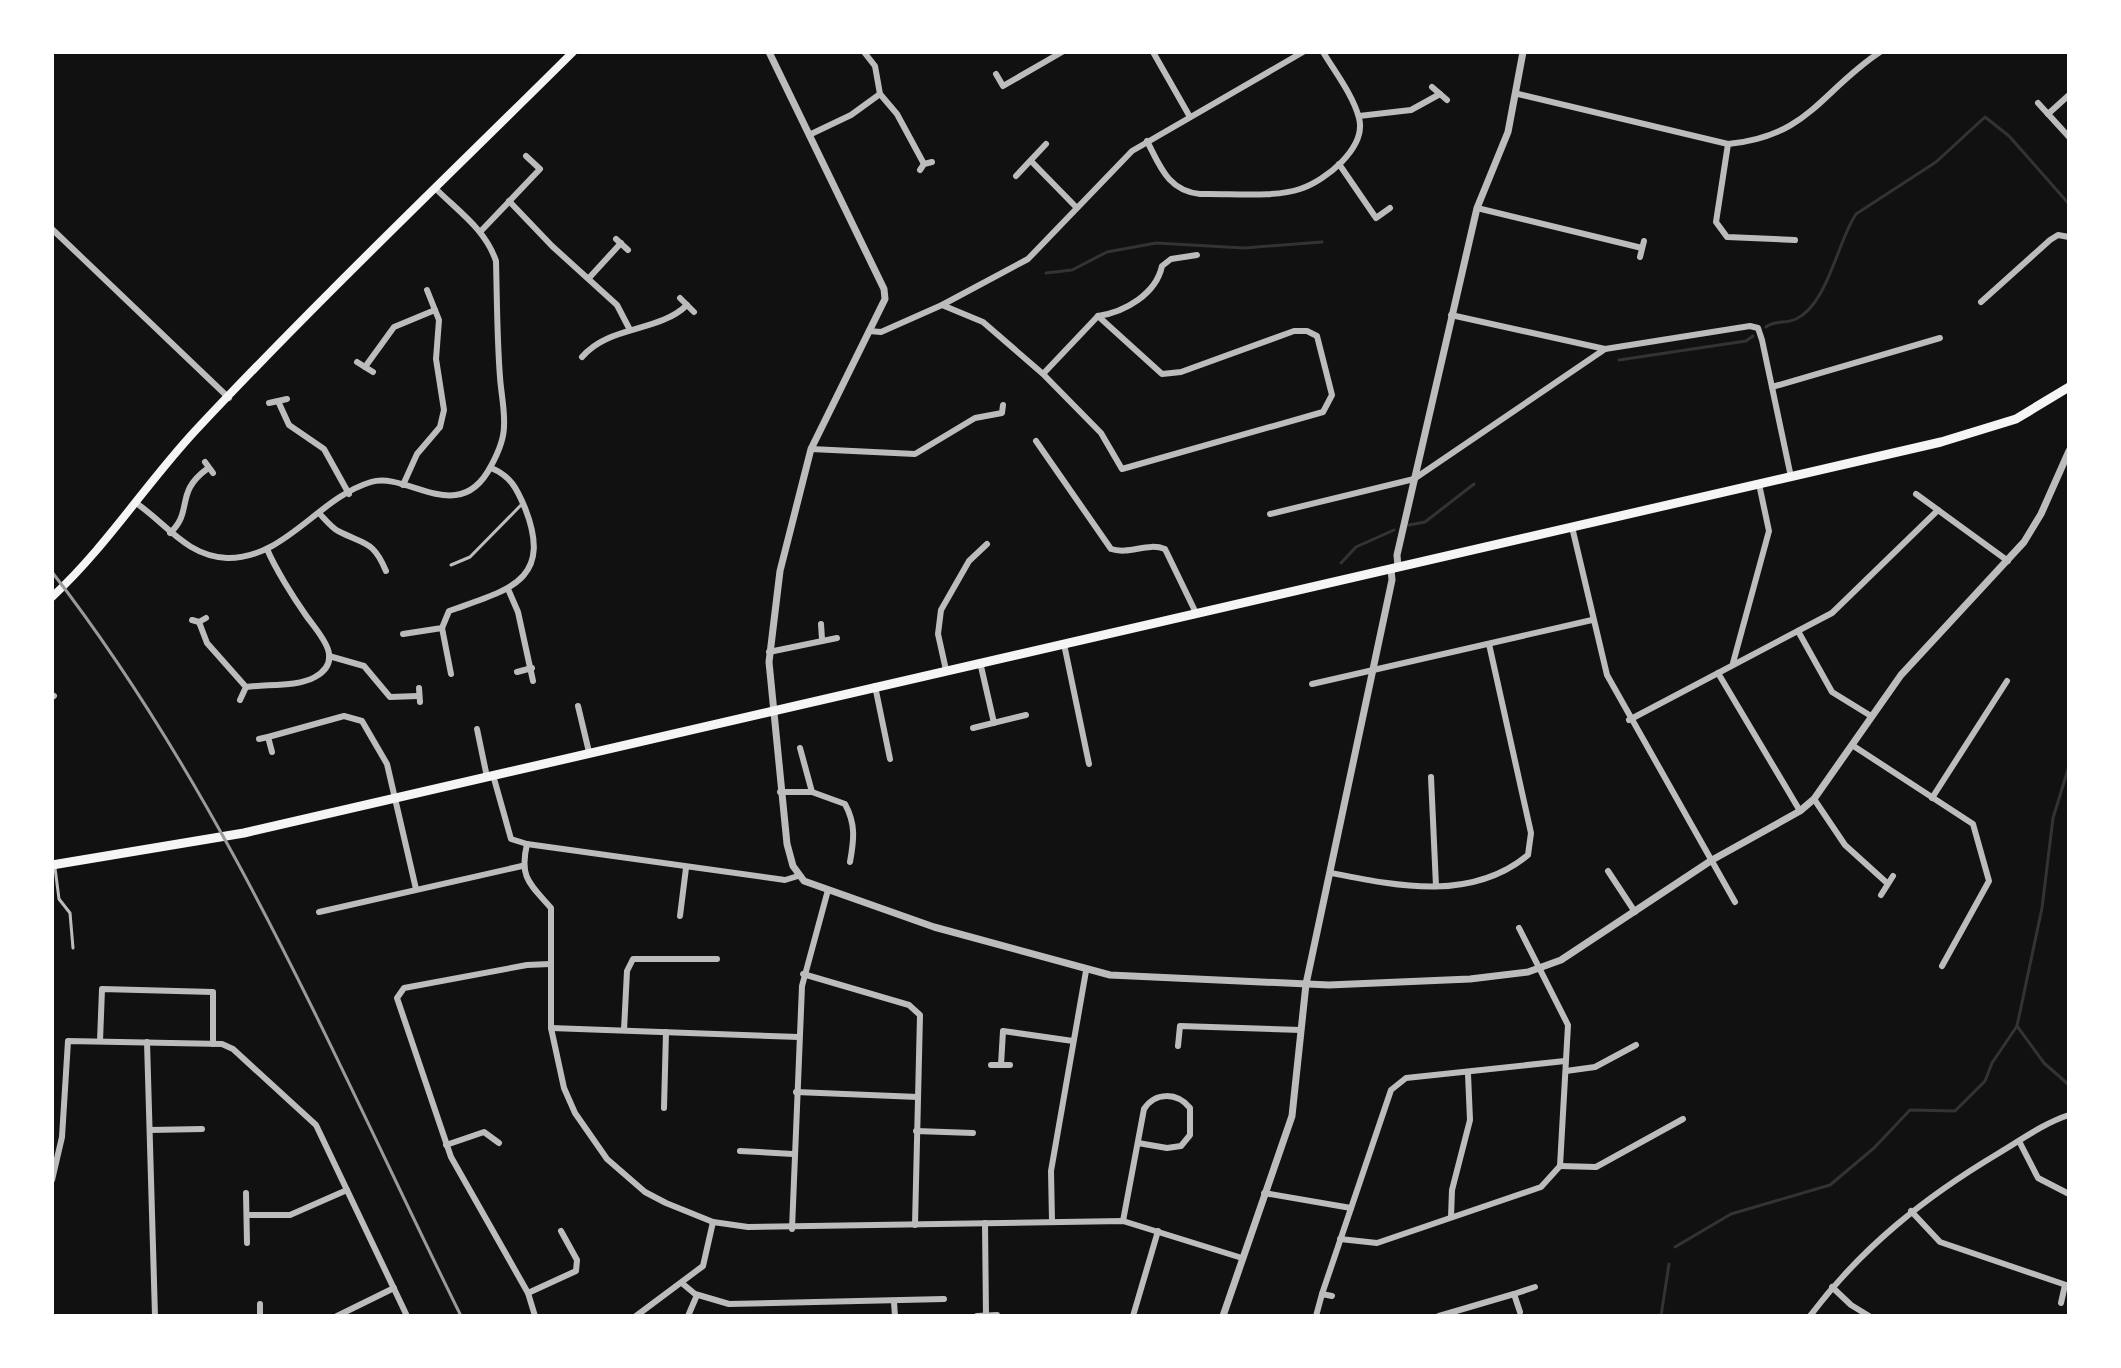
<svg xmlns="http://www.w3.org/2000/svg" width="2121" height="1368" font-family="Overpass,sans-serif">
<style>
.lines{fill:none;stroke-linecap:round;stroke-linejoin:round}
.stream{stroke:#333;stroke-width:3}
.service{stroke:#bcbcbc;stroke-width:3}
.minor{stroke:#bcbcbc;stroke-width:6}
.tertiary{stroke:#bcbcbc;stroke-width:7}
.secondary{stroke:#f5f5f5;stroke-width:8}
.primary{stroke:#f5f5f5;stroke-width:9}
.rail{stroke:#9a9a9a;stroke-width:3}
</style>
<rect width="100%" height="100%" fill="#111"/>
<g class="lines">
<g class="stream">
<path d="M1046,273L1072,270L1107,252L1156,243L1244,248L1322,242"/>
<path d="M1766,327C1775,320 1786,324 1796,319C1828,304 1838,240 1856,214L1936,162L1985,117L2009,136L2069,204"/>
<path d="M1619,360L1746,341L1753,336"/>
<path d="M1409,525L1425,522L1474,484"/>
<path d="M1341,563L1356,547L1394,530"/>
<path d="M2017,1026L2044,1063L2069,1085"/>
<path d="M1675,1247L1731,1214L1830,1185L1874,1148L1910,1110L1955,1111L1985,1081L1992,1063L2017,1026L2042,908L2053,818L2069,766"/>
<path d="M1661,1316L1669,1264"/>
</g>
<g class="service">
<path d="M451,565L470,557L523,503"/>
<path d="M55,868L59,899L70,913L73,948"/>
</g>
<g class="minor">
<path d="M864,52L875,66L880,94L897,114L924,164"/>
<path d="M1153,52L1190,117"/>
<path d="M996,74L1003,86L1062,52"/>
<path d="M1432,87L1447,100"/>
<path d="M1518,94L1728,144C1809,136 1820,92 1880,52"/>
<path d="M2038,103L2069,137"/>
<path d="M2048,114L2069,95"/>
<path d="M1359,116L1411,110L1440,94"/>
<path d="M809,135L851,115L880,94"/>
<path d="M1147,141C1160,166 1168,191 1200,194C1228,193 1275,198 1300,189C1325,181 1367,148 1359,118C1353,95 1335,72 1323,52"/>
<path d="M1728,144L1716,222L1727,237L1795,240"/>
<path d="M1031,161L1075,206"/>
<path d="M1339,164L1376,218L1390,208"/>
<path d="M920,170L924,164L932,162"/>
<path d="M1016,176L1046,144"/>
<path d="M509,201L552,246L617,305L630,330"/>
<path d="M1477,208L1642,248"/>
<path d="M52,229L229,398"/>
<path d="M481,231L540,169L526,156"/>
<path d="M616,239L628,250"/>
<path d="M1640,257L1644,241"/>
<path d="M589,278L621,243"/>
<path d="M680,298L694,312"/>
<path d="M1981,302L2050,240L2058,235L2069,237"/>
<path d="M942,305L983,322L1043,374L1101,433L1122,469L1323,412L1332,395L1317,336L1307,331H1294L1181,372L1162,374L1098,316L1043,374"/>
<path d="M1451,315L1605,349"/>
<path d="M1098,316C1125,312 1156,294 1162,266L1171,259L1197,255"/>
<path d="M869,331L881,332L942,305L1028,259L1132,151L1303,52"/>
<path d="M582,357C609,325 658,333 687,305"/>
<path d="M357,362L373,372"/>
<path d="M365,367L394,327L435,310"/>
<path d="M1772,387L1940,338"/>
<path d="M278,401L289,425L324,449L349,494"/>
<path d="M269,403L287,399"/>
<path d="M1036,441L1111,549C1130,555 1147,542 1165,549L1196,613"/>
<path d="M811,449L915,454L975,418L1002,413L1003,405"/>
<path d="M205,462L213,473"/>
<path d="M403,485L417,454L440,427L444,410L436,359L439,320L427,290"/>
<path d="M1916,494L1938,510"/>
<path d="M136,503C167,524 186,556 227,558C285,559 318,498 371,482C408,471 459,528 491,466C497,455 504,438 504,426C505,410 501,393 500,377C497,339 497,300 496,261C485,229 459,212 435,188"/>
<path d="M319,513C324,518 331,527 338,531C365,545 373,540 386,571"/>
<path d="M1270,514L1414,479L1605,349L1750,326L1758,328L1762,340L1791,477"/>
<path d="M1572,527L1607,675L1735,902"/>
<path d="M170,533C194,511 174,493 207,469"/>
<path d="M508,589L518,612L533,681"/>
<path d="M192,620L199,622L206,618"/>
<path d="M199,622L207,643L246,687L240,700"/>
<path d="M821,624L822,639"/>
<path d="M442,628L451,674"/>
<path d="M1798,631L1832,692L1871,716"/>
<path d="M403,634L442,628L449,611C507,590 554,582 525,508C517,489 511,476 491,468"/>
<path d="M1064,644L1089,764"/>
<path d="M769,652L837,638"/>
<path d="M329,656L364,666L390,697L418,696"/>
<path d="M980,662L994,723"/>
<path d="M1733,663L1769,531L1759,484"/>
<path d="M946,670L938,634L941,610L969,561L987,544"/>
<path d="M517,672L532,668"/>
<path d="M1718,673L1800,811"/>
<path d="M1312,684L1592,620"/>
<path d="M875,686L890,759"/>
<path d="M246,687C266,684 298,687 315,677C347,659 317,632 305,614C293,597 275,568 267,549"/>
<path d="M419,688L420,702"/>
<path d="M52,695L54,696"/>
<path d="M578,706L589,752"/>
<path d="M1629,720L1832,613L1938,510L2008,561"/>
<path d="M973,728L1026,715"/>
<path d="M477,729L487,777"/>
<path d="M268,737L344,716L362,721L387,764L416,889"/>
<path d="M259,739L268,737L272,752"/>
<path d="M1852,745L1973,824L1989,881L1942,966"/>
<path d="M800,748L812,792"/>
<path d="M493,775L511,839L527,844L785,880L798,876"/>
<path d="M1431,777L1436,886"/>
<path d="M780,792H812L845,804C856,824 854,840 850,862"/>
<path d="M1932,798L2007,681"/>
<path d="M1814,799L1845,845L1887,883"/>
<path d="M527,844C519,878 530,884 551,908V1028L564,1088L575,1113L607,1159L645,1192L666,1203L713,1222L748,1227L1123,1221L1242,1258"/>
<path d="M1608,871L1635,912"/>
<path d="M1331,873C1397,886 1471,902 1528,855L1531,833L1489,644"/>
<path d="M1881,895L1893,876"/>
<path d="M319,912L522,866"/>
<path d="M680,916L686,868"/>
<path d="M803,974L909,1005L920,1015L915,1225"/>
<path d="M551,1028L799,1037"/>
<path d="M624,1030L627,971L633,959H717"/>
<path d="M100,1041L102,989L213,992V1044"/>
<path d="M147,1042L155,1316"/>
<path d="M1178,1046L1180,1026L1301,1030"/>
<path d="M991,1065H1010"/>
<path d="M1001,1065L1003,1031L1073,1041"/>
<path d="M1566,1071L1595,1067L1636,1045"/>
<path d="M796,1092L918,1097"/>
<path d="M664,1108L666,1032"/>
<path d="M150,1130L202,1129"/>
<path d="M916,1131L973,1133"/>
<path d="M2019,1141L2038,1178L2069,1194"/>
<path d="M446,1145L484,1132L499,1143"/>
<path d="M740,1151L793,1154"/>
<path d="M1560,1166L1596,1167L1683,1119"/>
<path d="M52,1180L62,1137L68,1041L222,1044L233,1049L316,1125L407,1316"/>
<path d="M246,1193L247,1243"/>
<path d="M1264,1193L1351,1208"/>
<path d="M1911,1211L1940,1242L2069,1286"/>
<path d="M247,1215H290L347,1190"/>
<path d="M1451,1217L1452,1190L1470,1120L1468,1074"/>
<path d="M1052,1221L1051,1171L1086,971"/>
<path d="M1123,1221L1144,1109C1155,1092 1177,1092 1190,1108V1135L1181,1146L1167,1148L1138,1143"/>
<path d="M985,1223L986,1316"/>
<path d="M792,1229L802,986L828,890"/>
<path d="M1340,1239L1377,1243L1541,1187L1560,1166L1568,1025L1519,928"/>
<path d="M683,1284L695,1294L729,1304L944,1299"/>
<path d="M1832,1287L1851,1305L1869,1316"/>
<path d="M528,1293L576,1271L577,1260L561,1231"/>
<path d="M1322,1294L1391,1090L1406,1078L1565,1061"/>
<path d="M894,1302L895,1316"/>
<path d="M2061,1303L2065,1285"/>
<path d="M260,1304V1316"/>
<path d="M1520,1312L1514,1294L1535,1287"/>
<path d="M337,1316L394,1288"/>
<path d="M535,1316L528,1293L451,1157L397,998L404,988L527,965L550,964"/>
<path d="M636,1316L703,1266L713,1222"/>
<path d="M688,1316L697,1295"/>
<path d="M977,1316L997,1315"/>
<path d="M1133,1316L1158,1231"/>
<path d="M1316,1316L1322,1294L1332,1296"/>
<path d="M1439,1316L1514,1294"/>
<path d="M1810,1316C1862,1247 1925,1197 1999,1153C2021,1140 2044,1123 2069,1115"/>
</g>
<g class="tertiary">
<path d="M769,52L884,289L885,299L811,449L780,571L769,662L787,844L793,866L804,881L934,927L1110,975L1329,985L1470,979L1528,972L1561,960L1712,860L1800,811L1814,799L1901,675L2024,542L2041,514L2069,451"/>
<path d="M1398,567L1397,555L1477,208L1508,132L1523,52"/>
<path d="M1223,1316L1292,1116L1306,984L1392,580L1391,569"/>
</g>
<path class="secondary" d="M52,597C106,547 145,485 195,431C317,301 446,178 573,52"/>
<path class="primary" d="M52,865L244,833L1941,442L2016,419L2069,387"/>
<path class="rail" d="M52,572C226,797 336,1063 461,1316"/>
</g>
<rect width="2121" height="1368" fill="none" stroke="#ffffff" stroke-width="108"/>
</svg>
